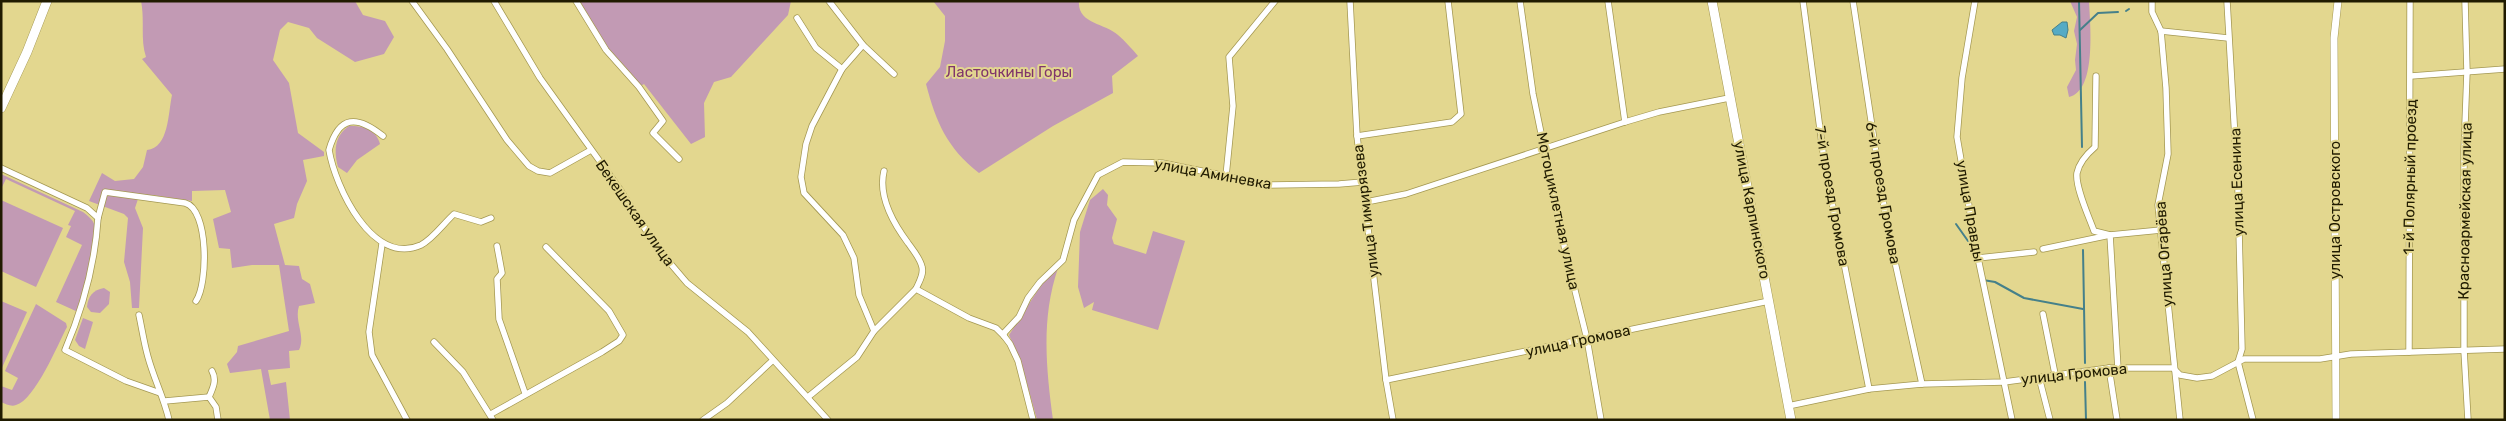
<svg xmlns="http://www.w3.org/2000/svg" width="2506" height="421" font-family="Rubik,sans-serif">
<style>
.green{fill:#c29ab4}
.water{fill:#55abc5;stroke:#45808a}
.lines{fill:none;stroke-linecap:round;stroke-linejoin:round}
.stream{stroke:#45808a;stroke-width:2}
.minor-casing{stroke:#a49852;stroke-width:7}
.tertiary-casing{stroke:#a49852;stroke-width:8}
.primary-casing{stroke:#a49852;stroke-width:10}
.minor{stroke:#fff;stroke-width:5.5}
.tertiary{stroke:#fff;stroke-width:7}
.primary{stroke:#fff;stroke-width:9}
.labels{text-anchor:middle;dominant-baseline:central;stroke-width:4;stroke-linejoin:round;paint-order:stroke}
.park-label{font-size:15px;fill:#80366b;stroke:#e3d78f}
.street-label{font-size:15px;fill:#201b00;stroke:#e3d78f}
</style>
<rect width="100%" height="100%" fill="#e3d78f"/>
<g class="green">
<path d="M141,1H355L363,15L385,21L394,37L384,54L355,62L317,38L309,28L288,22L280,30L273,60L289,83L298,133L324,152V156L303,160L307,181L297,204L294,218L274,224L285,265L299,266L302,279L310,284L315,303L299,306C294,321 306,336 299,350L289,351L290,368L268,370L271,385L286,382L290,420H270L261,369L230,373L227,364L237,352L238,346L289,331L279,265H252L232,268L230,249L219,248L213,219L231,212L225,190L192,191V201L152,195L138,199L135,208L143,228L139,308H132L130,282L124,262L128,218L124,214L89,201L102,173L115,181L134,179L143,167L147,150C169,148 168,113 172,95L142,59L146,57C140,39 145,20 141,1Z"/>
<path d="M576,1H791L788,15L731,77L714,82L704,103L705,137L691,144L644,84L639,87L606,50Z"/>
<path d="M933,1H1079C1077,24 1105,23 1118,35C1125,41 1132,49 1138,56L1112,76L1113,93L1053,126L979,173C947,148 936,122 926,84L940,67L945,41V16Z"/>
<path d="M2070,1H2089C2090,24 2097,91 2069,97L2067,87L2076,70L2075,60L2077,44L2074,31L2077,17Z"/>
<path d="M349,126C362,125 377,130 380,144L357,160L347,173L338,167C334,151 334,136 349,126Z"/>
<path d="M1,174L83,212C88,216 94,220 95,227C98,245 83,293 78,312L56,302L82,245L66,237L71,226L68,225L75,211L6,179L1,189Z"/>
<path d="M1103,189L1108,195L1107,205L1117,219L1112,238L1114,244L1146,254L1153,231L1185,241L1158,330L1092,310L1094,302L1084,308L1078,287L1080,232L1090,200Z"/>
<path d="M1,200L63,228L36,287L1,271Z"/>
<path d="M1058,268C1041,318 1046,368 1053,420H1037L1021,362L1009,335L1043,282Z"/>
<path d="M104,288L110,292L109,304L100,313L91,312L87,307C88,296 93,290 104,288Z"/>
<path d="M1,301L27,312L1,370Z"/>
<path d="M36,304L66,323L67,327C58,344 35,400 16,405C11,407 6,404 1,402V386L12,390L18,378L5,371Z"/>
<path d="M83,318L93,322L85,349L79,346L75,340Z"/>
</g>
<path class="water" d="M2062,22H2067L2068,30L2066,38L2060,35H2054L2052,30Z"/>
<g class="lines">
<g class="stream">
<path d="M2079,1L2082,147"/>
<path d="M2126,11L2129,9"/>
<path d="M2080,30L2098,13L2118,12"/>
<path d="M1956,224L1968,241"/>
<path d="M2083,250L2085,363"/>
<path d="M1983,280L1995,282L2024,298L2083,309"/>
<path d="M2085,382L2086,420"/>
</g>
<defs>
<g id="minor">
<path d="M412,1L447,49L507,140L529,166L538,171L550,173L591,150"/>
<path d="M494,1L540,78L619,188L658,249L687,283L748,332L828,420"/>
<path d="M576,1L606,50L639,87L663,121L653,133L679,159"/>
<path d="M829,1L863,45L894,74"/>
<path d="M1350,1L1357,136L1386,380L1393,420"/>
<path d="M1520,1L1533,94L1565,250L1587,339L1601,420"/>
<path d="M1608,1L1625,122"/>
<path d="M1803,1L1825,167L1869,389"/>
<path d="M1853,1L1887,226L1922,384"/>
<path d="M1975,1L1962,78L1957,137L1978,258L2012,420"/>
<path d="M2152,1V12L2161,31L2166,88L2168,154L2158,205L2180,420"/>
<path d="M2227,1L2238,190L2242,349L2238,362L2253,420"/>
<path d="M2465,1L2467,72L2464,151V350L2468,420"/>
<path d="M797,18L816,48L842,69"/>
<path d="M2161,31L2228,38"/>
<path d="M2096,76L2095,147C2088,153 2079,163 2077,173C2075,187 2089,217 2094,231L2110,235L2118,369"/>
<path d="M2411,76L2505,69"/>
<path d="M383,136C357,115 339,115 329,150C335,186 372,267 421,245C433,239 444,223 454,214L481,222L491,218"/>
<path d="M1357,136L1452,122L1461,114L1448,1"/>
<path d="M1,168L87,208L98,218C95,264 83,308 65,350L126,381L160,393"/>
<path d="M884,171C878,196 893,223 908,243C913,250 920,258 922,267C924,274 919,282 916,289"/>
<path d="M1226,176L1233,106L1229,57L1275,1"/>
<path d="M1366,202L1406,194L1625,122L1659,112L1729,98"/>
<path d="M98,218L105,192L185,203C209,209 208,284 196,301"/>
<path d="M382,244L369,332L372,355L407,420"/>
<path d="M497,246L502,273L497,279L499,319L525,393"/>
<path d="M2043,249L2110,235L2161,230"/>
<path d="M1978,258L2034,252"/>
<path d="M2043,314L2055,374"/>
<path d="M139,315C142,329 144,343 148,357C154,379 164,398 169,420"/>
<path d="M874,331L916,289L969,318L996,328L1004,336L1010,344L1018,361L1033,420"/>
<path d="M1004,336V333L1019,317L1028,298L1040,282L1063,260L1074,220L1098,175L1123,162L1162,163L1271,185L1339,184L1363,182"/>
<path d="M434,342L463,372L493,420"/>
<path d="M2409,352L2410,1"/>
<path d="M2109,368L2117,420"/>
<path d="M212,371C217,380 213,388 209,397L216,407L218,420"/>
<path d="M2039,377L2050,420"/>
<path d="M1386,380L1769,301"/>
<path d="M808,397L857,357L874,331L859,295L854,258L843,235L804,193L801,177L806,144L812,126L842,69L863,45"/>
<path d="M165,401L209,397"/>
<path d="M1788,406L1869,389L1922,384L2004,382L2109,368H2173L2180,375L2197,378L2212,376L2244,359H2320L2351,354L2505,349"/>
<path d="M491,414L602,352L619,341L623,335L609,311L546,247"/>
<path d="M703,420L727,403L772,361"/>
</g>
<path id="tertiary" d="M2336,420L2334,38L2338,1"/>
<g id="primary">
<path d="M1712,1L1791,420"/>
<path d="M1,108L27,52L47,1"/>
</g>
</defs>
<use href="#minor" class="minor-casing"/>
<use href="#tertiary" class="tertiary-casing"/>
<use href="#primary" class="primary-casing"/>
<use href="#minor" class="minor"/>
<use href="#tertiary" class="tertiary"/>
<use href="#primary" class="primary"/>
</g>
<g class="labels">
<g class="park-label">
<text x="1009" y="72">Ласточкины Горы</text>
</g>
<g class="street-label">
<text transform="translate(1213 174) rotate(10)">улица Аминевка</text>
<text transform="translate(2410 177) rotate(-89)">1-й Полярный проезд</text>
<text transform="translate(2237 182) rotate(-92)">улица Есенина</text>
<text transform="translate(1883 193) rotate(80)">6-й проезд Громова</text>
<text transform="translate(1832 196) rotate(80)">7-й проезд Громова</text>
<text transform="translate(1752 210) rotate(79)">улица Карпинского</text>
<text transform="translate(2335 210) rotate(-90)">улица Островского</text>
<text transform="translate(1366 211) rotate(-97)">улица Тимирязева</text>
<text transform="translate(1558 211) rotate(78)">Мотоциклетная улица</text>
<text transform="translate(1970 211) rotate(80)">улица Правды</text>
<text transform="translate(2465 211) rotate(-89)">Красноармейская улица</text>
<text transform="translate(635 213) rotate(55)">Бекешская улица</text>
<text transform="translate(2164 254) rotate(-94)">улица Огарёва</text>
<text transform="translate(1578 341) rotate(-12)">улица Громова</text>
<text transform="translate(2074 374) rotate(-6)">улица Громова</text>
</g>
</g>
<rect width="2506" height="421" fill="none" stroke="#201b00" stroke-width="5"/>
</svg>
